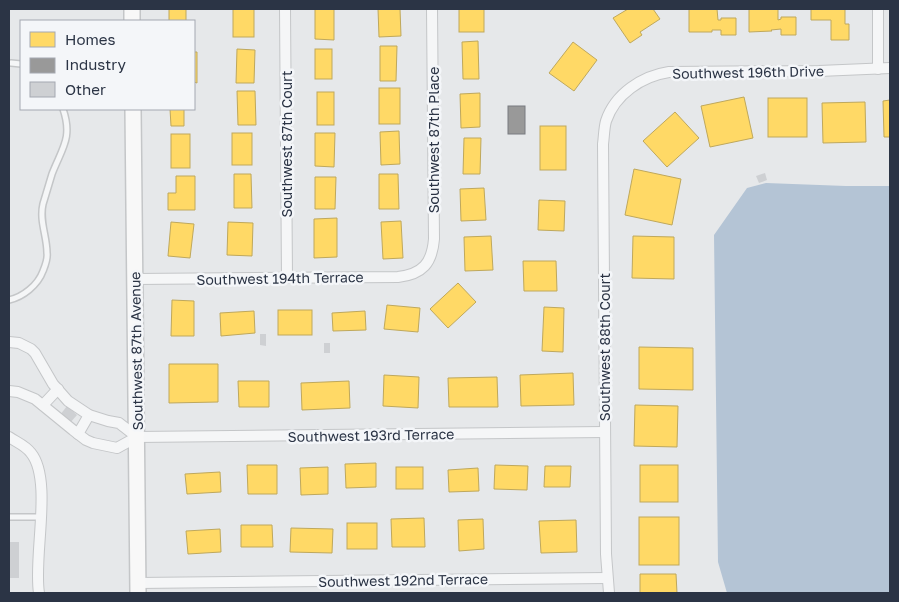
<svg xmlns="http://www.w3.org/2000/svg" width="899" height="602" font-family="'Golos Text',sans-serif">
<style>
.water{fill:#b4c4d5}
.homes{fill:#ffd966;stroke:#bfa85c}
.industry{fill:#999;stroke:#787b80}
.building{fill:#ced0d3}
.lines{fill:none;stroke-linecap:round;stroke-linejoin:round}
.lane-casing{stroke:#c4c6c8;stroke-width:8}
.street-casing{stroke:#c4c6c8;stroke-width:12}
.secondary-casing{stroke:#c4c6c8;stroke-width:18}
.lane{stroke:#f5f6f7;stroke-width:5}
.street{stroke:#f5f6f7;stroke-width:10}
.secondary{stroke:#f8f8f8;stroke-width:15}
.labels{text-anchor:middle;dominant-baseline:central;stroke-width:5;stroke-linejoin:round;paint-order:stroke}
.street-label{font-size:14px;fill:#2b3445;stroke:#f4f6f9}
</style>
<rect width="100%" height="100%" fill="#e6e8ea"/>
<path class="water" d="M766,183L846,186H890V593H727L718,562L714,235L747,188Z"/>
<g class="homes">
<rect x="169" y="9" width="17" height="12"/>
<rect x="233" y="9" width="21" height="28"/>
<path d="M315,9H334V40L315,39Z"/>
<path d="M378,9H400L401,36L379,37Z"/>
<rect x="459" y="9" width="25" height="23"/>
<path d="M628,9H653L660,19L640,32L642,35L630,43L613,18Z"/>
<path d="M689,9H717L718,20H721V18H736V35H721V30H712V32H689Z"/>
<path d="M749,9H778V20L781,19V17H796V35H781V29L771,30L772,31L749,32Z"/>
<path d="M811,9H845V24H849V40H831V20H811Z"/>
<path d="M478,41L479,79H463L462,42Z"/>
<path d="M573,42L597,60L574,91L549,73Z"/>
<path d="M380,46H397L396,81H380Z"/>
<path d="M237,49L255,50L254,83H236Z"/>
<rect x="315" y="49" width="17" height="30"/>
<path d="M194,52H197V83L194,82Z"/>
<rect x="379" y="88" width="21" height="36"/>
<path d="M237,91H255L256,125H238Z"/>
<rect x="317" y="92" width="17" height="33"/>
<path d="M480,93V127L461,128L460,94Z"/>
<path d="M744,97L753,138L710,147L701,106Z"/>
<rect x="768" y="98" width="39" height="39"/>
<path d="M890,100V137H884L883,101Z"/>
<path d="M865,102L866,142L823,143L822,103Z"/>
<path d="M170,109H184V126H171Z"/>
<path d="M675,112L699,138L667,167L643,141Z"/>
<rect x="540" y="126" width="26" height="44"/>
<path d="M399,131L400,164L381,165L380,132Z"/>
<rect x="232" y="133" width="20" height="32"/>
<path d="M315,133H335L334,167L315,166Z"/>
<rect x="171" y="134" width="19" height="34"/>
<path d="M464,138H481L480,174H463Z"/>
<path d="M634,169L681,179L672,225L625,215Z"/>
<path d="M234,174H251L252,208H234Z"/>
<path d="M379,174H398L399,209H379Z"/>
<path d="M176,176H195V210H168V193H176Z"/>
<path d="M315,177H336L335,209H315Z"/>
<path d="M484,188L486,220L461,221L460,189Z"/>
<path d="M539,200L565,201L564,231L538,230Z"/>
<path d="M337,218V257L314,258V219Z"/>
<path d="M401,221L403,258L383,259L381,222Z"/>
<path d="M171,222L194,224L190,258L168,256Z"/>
<path d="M228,222L253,223L252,256L227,255Z"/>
<path d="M491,236L493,270L465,271L464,237Z"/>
<path d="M633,236L674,237V279L632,278Z"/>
<path d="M523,261H556L557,291H524Z"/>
<path d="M458,283L476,302L448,328L430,309Z"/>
<path d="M172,300L194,301V336H171Z"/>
<path d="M387,305L420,308L418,332L384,329Z"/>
<path d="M544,307L564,308L563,352L542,351Z"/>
<rect x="278" y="310" width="34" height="25"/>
<path d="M254,311L255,333L221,336L220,313Z"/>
<path d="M365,311L366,330L333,331L332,313Z"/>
<path d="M639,347L693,348V390L639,389Z"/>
<path d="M169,364H218V402L169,403Z"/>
<path d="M573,373L574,405L521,406L520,375Z"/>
<path d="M384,375L419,377L418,408L383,406Z"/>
<path d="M497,377L498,407H449L448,378Z"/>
<path d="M238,381H269V407H239Z"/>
<path d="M349,381L350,408L302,410L301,383Z"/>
<path d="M635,405L678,406L677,447L634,446Z"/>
<path d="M376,463V487L346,488L345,464Z"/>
<path d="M247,465H277V494H248Z"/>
<path d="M495,465L528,466L527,490L494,489Z"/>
<rect x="640" y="465" width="38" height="37"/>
<path d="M545,466H571L570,487H544Z"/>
<path d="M328,467V494L301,495L300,468Z"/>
<rect x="396" y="467" width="27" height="22"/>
<path d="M478,468L479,491L449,492L448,470Z"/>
<path d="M220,472L221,492L187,494L185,474Z"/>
<rect x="639" y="517" width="40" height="48"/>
<path d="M424,518L425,547H392L391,519Z"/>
<path d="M483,519L484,549L459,551L458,520Z"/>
<path d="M576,520L577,552L541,553L539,521Z"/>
<rect x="347" y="523" width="30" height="26"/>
<path d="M241,525H272L273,547H241Z"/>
<path d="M291,528L333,529L332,553L290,552Z"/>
<path d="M220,529L221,552L188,554L186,531Z"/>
<path d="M640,574H676L677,593H640Z"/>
</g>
<rect class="industry" x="508" y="106" width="17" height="28"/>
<g class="building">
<path d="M765,173L767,180L759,183L756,176Z"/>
<path d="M260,334H266V346L260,345Z"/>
<rect x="324" y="343" width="6" height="10"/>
<path d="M67,406L77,415L69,424L60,415Z"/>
<rect x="9" y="542" width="10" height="36"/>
</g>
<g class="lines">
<defs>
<g id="lane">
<path d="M11,63L21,64"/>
<path d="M9,300C23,297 38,285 43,271C45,266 48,259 47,253C47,236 39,221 43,204C46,194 49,184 52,174C62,148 73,138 63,109"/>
<path d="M9,517H41"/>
</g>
<g id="street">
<path d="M285,9L287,278"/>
<path d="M878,9V69"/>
<path d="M135,279L398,277C423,274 432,263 434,239L432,9"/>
<path d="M9,342L19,343L31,349L35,353L53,384L68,401L89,415L108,421L119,423L137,437"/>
<path d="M9,391L18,392L35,399L73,430L86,440L93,443L117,448L137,437L605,432"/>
<path d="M43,405L58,389"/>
<path d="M78,434L89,415"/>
<path d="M9,437C16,442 25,445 31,453C53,480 33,557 39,593"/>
<path d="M138,583L607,578"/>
<path d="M609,593L606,554L603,144C604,137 604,128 606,121C615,94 642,76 669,72L819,71L890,68"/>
</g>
<g id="secondary">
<path d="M132,9V21"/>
<path d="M133,109L138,593"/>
</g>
</defs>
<use href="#lane" class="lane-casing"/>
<use href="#street" class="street-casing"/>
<use href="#secondary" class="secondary-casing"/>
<use href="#lane" class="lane"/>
<use href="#street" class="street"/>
<use href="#secondary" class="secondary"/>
</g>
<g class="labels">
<g class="street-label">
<text transform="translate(748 72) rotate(-1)">Southwest 196th Drive</text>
<text transform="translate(433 140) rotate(-90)">Southwest 87th Place</text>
<text transform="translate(286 144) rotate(-90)">Southwest 87th Court</text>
<text transform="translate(280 278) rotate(-1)">Southwest 194th Terrace</text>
<text transform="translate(604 347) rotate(-90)">Southwest 88th Court</text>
<text transform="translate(136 351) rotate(-91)">Southwest 87th Avenue</text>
<text transform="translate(371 435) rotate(-1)">Southwest 193rd Terrace</text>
<text transform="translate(403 580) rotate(-1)">Southwest 192nd Terrace</text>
</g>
</g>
<rect width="899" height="602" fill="none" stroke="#2b3445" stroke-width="20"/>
<rect x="20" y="20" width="175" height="90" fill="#f4f6f9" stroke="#a4a8b1"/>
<rect x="30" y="32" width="25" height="15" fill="#ffd966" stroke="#a4a8b1"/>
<text x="65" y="45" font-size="15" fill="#2b3445">Homes</text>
<rect x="30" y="58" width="25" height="15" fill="#999999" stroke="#a4a8b1"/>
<text x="65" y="70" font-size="15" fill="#2b3445">Industry</text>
<rect x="30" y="82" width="25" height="15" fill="#ced0d3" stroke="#a4a8b1"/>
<text x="65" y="95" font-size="15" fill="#2b3445">Other</text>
</svg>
